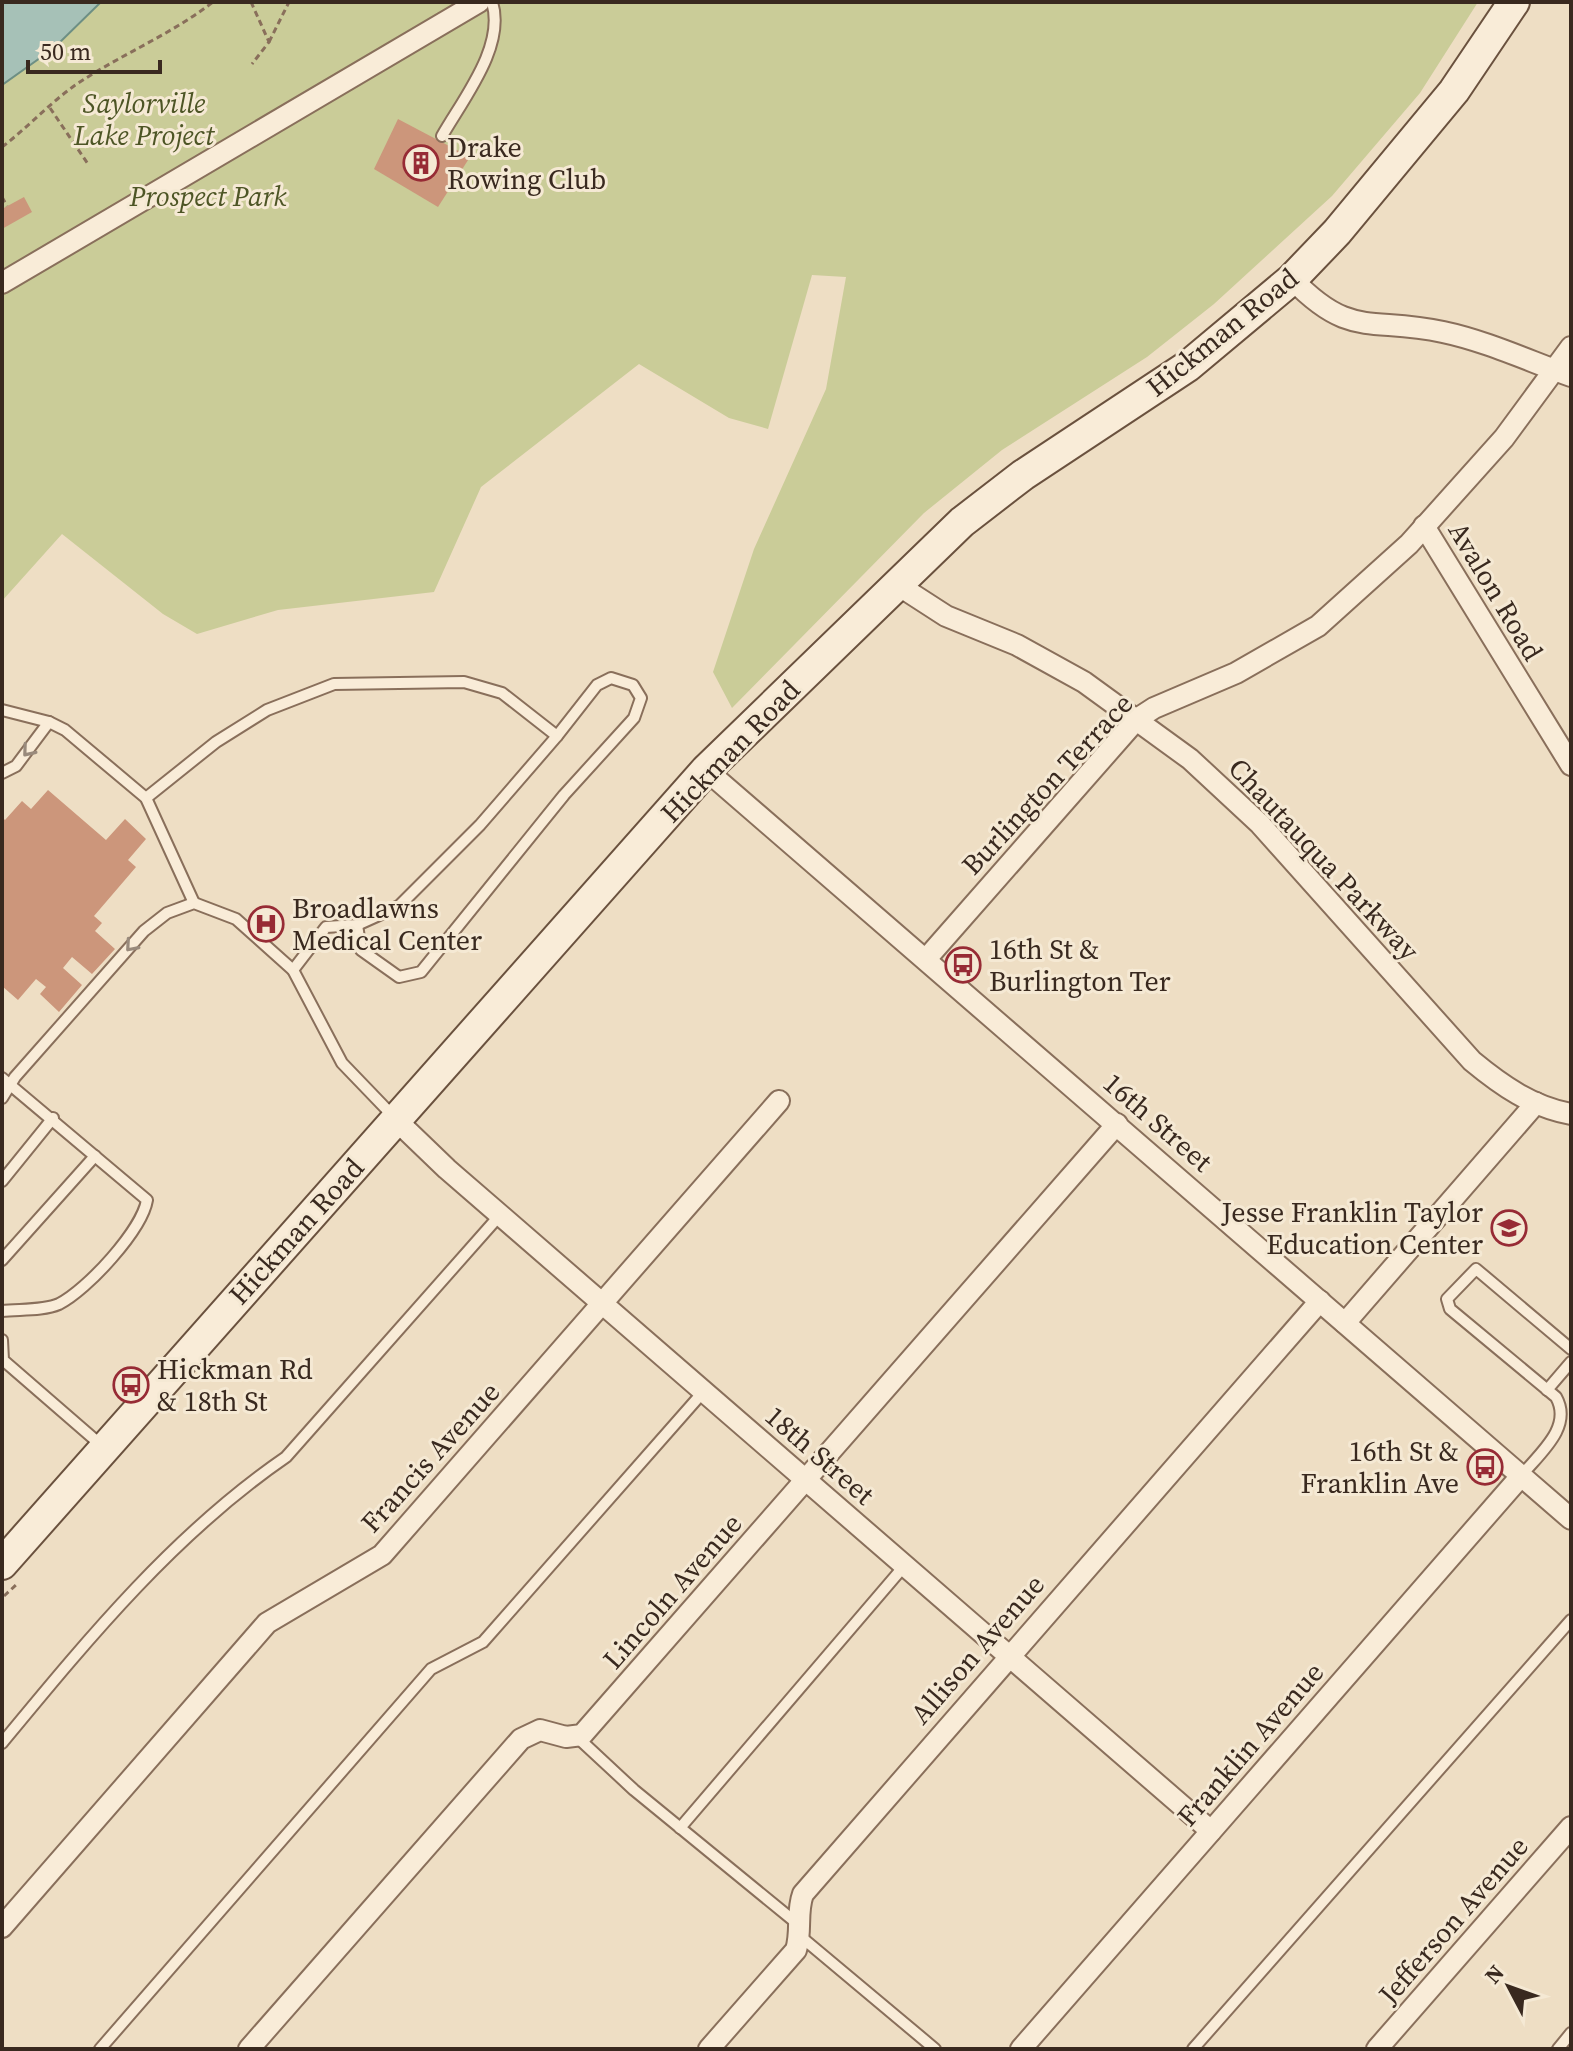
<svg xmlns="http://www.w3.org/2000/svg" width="1573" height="2051" font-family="'Source Serif 4',serif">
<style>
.green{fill:#cacc98}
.water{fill:#a6c1b7;stroke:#6d8f84;stroke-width:2}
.building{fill:#cc967b}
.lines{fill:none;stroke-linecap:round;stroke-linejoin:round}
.service-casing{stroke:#896f5b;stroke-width:14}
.minor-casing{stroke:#896f5b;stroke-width:24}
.secondary-casing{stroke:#6a513e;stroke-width:34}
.path{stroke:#896f5b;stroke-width:3;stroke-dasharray:6 4;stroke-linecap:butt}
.service{stroke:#f9ecd8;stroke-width:10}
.minor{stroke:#f9ecd8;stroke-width:20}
.secondary{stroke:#f9ecd8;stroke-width:30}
.oneway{stroke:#998a7c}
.labels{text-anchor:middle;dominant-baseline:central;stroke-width:6;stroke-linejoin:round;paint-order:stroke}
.park-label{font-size:28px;font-style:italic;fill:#4d5525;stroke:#f5e9d4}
.poi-label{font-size:28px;fill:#39291f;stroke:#f5e9d4;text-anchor:start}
.street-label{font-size:28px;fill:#39291f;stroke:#f5e9d4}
</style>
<rect width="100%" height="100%" fill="#eedec4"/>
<path class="green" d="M101,2H1478L1420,93L1332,196L1214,304L1147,357L1002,450L924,513L732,708L713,672L754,549L826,389L846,277L812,275L768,429L729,418L639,364L481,487L434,592L278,610L197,634L163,614L62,534L2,601V85L54,48Z"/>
<path class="water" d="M2,2H101L54,48L2,85Z"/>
<g class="building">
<path d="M398,119L470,157L438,207L374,169Z"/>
<path d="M24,197L32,212L2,229V209Z"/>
<path d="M48,790L106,840L125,819L146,839L128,860L136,867L94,916L102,923L95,931L115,949L92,974L72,957L63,968L82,985L59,1012L40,994L46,987L36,979L18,1000L2,986V817L5,820L22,801L31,809Z"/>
</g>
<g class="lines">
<defs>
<g id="service">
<path d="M442,136C463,99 506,46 492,2"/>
<path d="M2,710L49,722L65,730L146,798L194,903"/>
<path d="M2,773L16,766L49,722"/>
<path d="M146,798L216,742L267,710L334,684L464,682L502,693L557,736L480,825L399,906L357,925L326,927L293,970"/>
<path d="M357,925L361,950L399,977L421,972L564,795L634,718L641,698L633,685L611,678L597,685L557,736"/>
<path d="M2,1078L147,1200C142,1230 87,1290 59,1304C43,1311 19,1309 2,1311"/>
<path d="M2,1098L15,1077L144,931L167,913L194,903L236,919L293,970L342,1063L393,1116"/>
<path d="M2,1181L53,1118"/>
<path d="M2,1260L95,1156"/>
<path d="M2,1340L3,1360L101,1445"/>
<path d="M1547,1390L1571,1362"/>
<path d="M1521,1476C1540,1453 1573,1427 1556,1397L1450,1309L1447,1299L1476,1269L1571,1349"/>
<path d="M577,1737L634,1790L799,1925"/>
<path d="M2,1743C88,1639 174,1534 286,1457L500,1215"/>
<path d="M680,1828L905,1565"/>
<path d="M800,1936L935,2049"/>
<path d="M100,2049L431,1669L483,1642L704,1391"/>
<path d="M1193,2049L1571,1620"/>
<path d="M1558,2049L1571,2033"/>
</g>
<g id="minor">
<path d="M1292,279C1351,340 1371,316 1443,332C1486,341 1529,361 1571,376"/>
<path d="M2,283L479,2"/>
<path d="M1424,526L1571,765"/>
<path d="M898,585L946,616L1017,645L1084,682L1190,759L1260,824L1472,1061C1501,1085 1532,1107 1571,1114"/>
<path d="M706,770L1571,1519"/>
<path d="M927,958L1137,719L1154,708L1236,673L1318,626L1409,544L1504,438L1571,347"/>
<path d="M395,1119L447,1169L1211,1831"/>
<path d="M1345,1323L1536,1103"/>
<path d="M2,1927L267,1623L382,1555L779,1101"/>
<path d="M249,2049L521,1739L540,1730L566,1737L582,1735L1117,1124"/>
<path d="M709,2049L796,1950C802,1931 796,1913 803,1894L1320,1301"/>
<path d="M1021,2049L1521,1476"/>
<path d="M1377,2049L1571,1827"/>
</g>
<path id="secondary" d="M2,1564L706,770L962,522L1023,475L1188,366L1292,279L1337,232L1454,91L1514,2"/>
</defs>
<use href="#service" class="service-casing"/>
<use href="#minor" class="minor-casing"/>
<use href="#secondary" class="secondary-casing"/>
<g class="path">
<path d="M251,2L269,42L252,64"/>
<path d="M269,42L289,2"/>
<path d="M50,108L88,164"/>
<path d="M2,147C27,128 49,104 74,86C119,55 169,36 213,2"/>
<path d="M2,197L7,206"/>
<path d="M4,1596L16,1585"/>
</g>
<use href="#service" class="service"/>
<use href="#minor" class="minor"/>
<use href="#secondary" class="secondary"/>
</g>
<defs><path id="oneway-chevron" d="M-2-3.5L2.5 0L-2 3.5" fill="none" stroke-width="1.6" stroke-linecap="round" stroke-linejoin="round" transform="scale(2)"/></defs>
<g class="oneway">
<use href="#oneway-chevron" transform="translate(28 751) rotate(130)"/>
<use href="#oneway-chevron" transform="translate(131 946) rotate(131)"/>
</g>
<defs>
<symbol id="building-ring" viewBox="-11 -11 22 22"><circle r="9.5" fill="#f5e9d4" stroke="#972b35" stroke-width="1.5"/><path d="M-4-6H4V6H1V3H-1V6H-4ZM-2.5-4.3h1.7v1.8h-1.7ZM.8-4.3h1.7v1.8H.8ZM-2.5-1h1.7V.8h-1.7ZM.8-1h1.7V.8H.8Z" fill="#972b35"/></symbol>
<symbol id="hospital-ring" viewBox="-11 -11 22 22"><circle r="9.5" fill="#f5e9d4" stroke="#972b35" stroke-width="1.5"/><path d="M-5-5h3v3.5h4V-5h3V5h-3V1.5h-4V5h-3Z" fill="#972b35"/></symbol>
<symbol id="bus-ring" viewBox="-11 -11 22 22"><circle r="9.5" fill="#f5e9d4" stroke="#972b35" stroke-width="1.5"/><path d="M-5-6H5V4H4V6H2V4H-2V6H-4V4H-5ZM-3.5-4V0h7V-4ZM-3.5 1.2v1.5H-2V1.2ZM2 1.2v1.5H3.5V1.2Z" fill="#972b35"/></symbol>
<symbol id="school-ring" viewBox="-11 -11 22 22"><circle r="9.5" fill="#f5e9d4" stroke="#972b35" stroke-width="1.5"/><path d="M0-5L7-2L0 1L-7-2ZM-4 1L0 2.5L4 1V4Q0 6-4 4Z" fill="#972b35"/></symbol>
</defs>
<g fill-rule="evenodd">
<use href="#building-ring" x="401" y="143" width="40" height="40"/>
<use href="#hospital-ring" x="246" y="904" width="40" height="40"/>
<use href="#bus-ring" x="943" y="945" width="40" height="40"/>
<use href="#school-ring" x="1489" y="1208" width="40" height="40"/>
<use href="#bus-ring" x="111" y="1365" width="40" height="40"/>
<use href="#bus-ring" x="1465" y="1447" width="40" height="40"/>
</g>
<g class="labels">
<g class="park-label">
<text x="144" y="103">Saylorville<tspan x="144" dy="32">Lake Project</tspan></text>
<text x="208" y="196">Prospect Park</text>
</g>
<g class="poi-label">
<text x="447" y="147">Drake<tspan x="447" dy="32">Rowing Club</tspan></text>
<text x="292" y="908">Broadlawns<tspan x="292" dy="32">Medical Center</tspan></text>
<text x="989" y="949">16th St &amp;<tspan x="989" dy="32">Burlington Ter</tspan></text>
<text x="1483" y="1212" text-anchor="end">Jesse Franklin Taylor<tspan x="1483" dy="32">Education Center</tspan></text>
<text x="157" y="1369">Hickman Rd<tspan x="157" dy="32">&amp; 18th St</tspan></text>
<text x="1459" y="1451" text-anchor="end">16th St &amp;<tspan x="1459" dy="32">Franklin Ave</tspan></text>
</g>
<g class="street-label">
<text transform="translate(1222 332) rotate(-39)">Hickman Road</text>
<text transform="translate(1496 591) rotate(59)">Avalon Road</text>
<text transform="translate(730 751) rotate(-46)">Hickman Road</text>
<text transform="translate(1047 784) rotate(-47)">Burlington Terrace</text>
<text transform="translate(1324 859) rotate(47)">Chautauqua Parkway</text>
<text transform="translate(1158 1122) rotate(41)">16th Street</text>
<text transform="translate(296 1231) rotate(-48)">Hickman Road</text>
<text transform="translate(820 1455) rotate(41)">18th Street</text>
<text transform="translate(430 1457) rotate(-48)">Francis Avenue</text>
<text transform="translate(672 1591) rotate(-49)">Lincoln Avenue</text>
<text transform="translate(977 1649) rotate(-49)">Allison Avenue</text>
<text transform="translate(1250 1744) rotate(-49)">Franklin Avenue</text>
<text transform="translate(1453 1920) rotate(-49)">Jefferson Avenue</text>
</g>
</g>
<rect width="1573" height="2051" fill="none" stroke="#39291f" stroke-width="8"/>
<g transform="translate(1509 1987) rotate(311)" stroke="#f5e9d4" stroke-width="6" paint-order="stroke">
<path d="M0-6L14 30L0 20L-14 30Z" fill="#39291f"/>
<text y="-12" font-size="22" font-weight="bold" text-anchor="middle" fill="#39291f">N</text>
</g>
<path d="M28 60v12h132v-12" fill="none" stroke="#39291f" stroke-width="4"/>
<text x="40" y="60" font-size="24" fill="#39291f" stroke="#f5e9d4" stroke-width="6" paint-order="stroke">50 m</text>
</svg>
